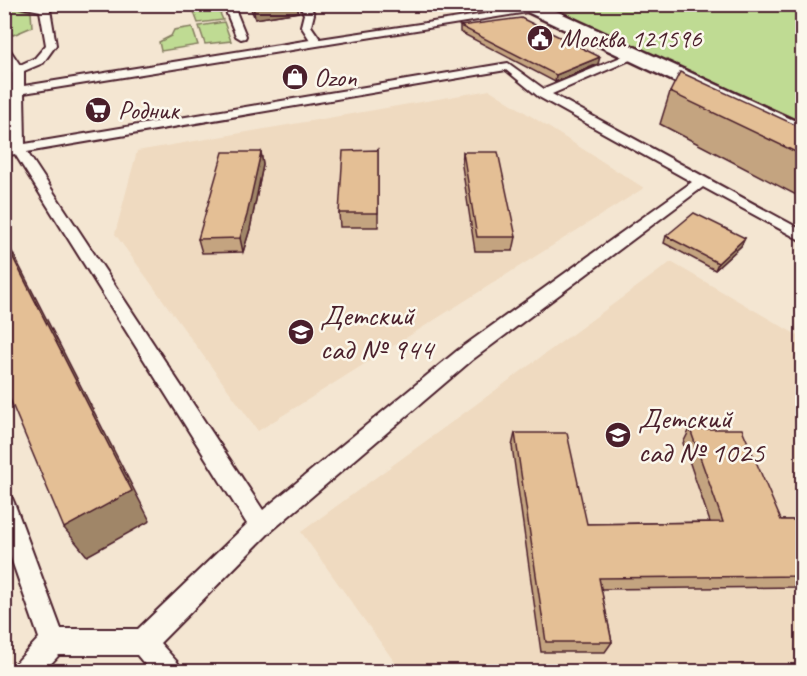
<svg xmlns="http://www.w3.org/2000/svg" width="807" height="676" font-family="Caveat,sans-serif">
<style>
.built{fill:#efdac0}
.green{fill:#bfdb93;stroke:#847d5f;stroke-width:1.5}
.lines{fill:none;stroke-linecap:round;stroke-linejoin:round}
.lane-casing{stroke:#4a1f2b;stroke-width:4}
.secondary-casing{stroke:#4a1f2b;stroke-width:5}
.lane{fill:#fbf7ec;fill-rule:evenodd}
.secondary{fill:#fbf7ec;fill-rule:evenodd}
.wall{fill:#c4a480;stroke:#4a1f2b;stroke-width:1.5}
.shaded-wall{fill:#a08668;stroke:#4a1f2b;stroke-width:1.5}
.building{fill:#e4bf95;stroke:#4a1f2b;stroke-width:1.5}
.labels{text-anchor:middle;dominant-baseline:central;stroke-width:5;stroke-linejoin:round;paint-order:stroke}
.far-poi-label{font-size:26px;fill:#4a1f2b;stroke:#fbf7ec;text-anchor:start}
.poi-label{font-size:30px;fill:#4a1f2b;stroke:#fbf7ec;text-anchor:start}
</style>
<rect width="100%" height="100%" fill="#f4e6d2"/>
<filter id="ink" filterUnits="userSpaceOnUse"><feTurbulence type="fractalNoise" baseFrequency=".0167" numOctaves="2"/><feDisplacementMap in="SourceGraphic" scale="12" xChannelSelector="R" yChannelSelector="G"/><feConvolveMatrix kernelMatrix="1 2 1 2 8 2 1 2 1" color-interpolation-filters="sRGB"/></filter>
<g filter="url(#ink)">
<g class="built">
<path d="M490,90L644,188L258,431L115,234L137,151Z"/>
<path d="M671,262L802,338V671H401L301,532Z"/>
</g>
<g class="green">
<path d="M216,4L223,20L198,23L192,7Z"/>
<path d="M544,5H802V122Z"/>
<path d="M4,8H18L31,12L32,27L13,35L5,27Z"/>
<path d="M224,22L231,41L205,44L199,26Z"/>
<path d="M192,27L198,45L161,51L159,42L171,36L174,30Z"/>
</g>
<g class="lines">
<defs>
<g id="lane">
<path d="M7,4H41L50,9L56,45L43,63L24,71V86L310,40L301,26L304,14L299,4H309L314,14L311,26L320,39L538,6V10L534,11L24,93L25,144L508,63L544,89L633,52L637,53V57L552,94L802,230V241L703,187L472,360L269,533L160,643L178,663L182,672H151L137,655H59L43,672H12L16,663L39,638L4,538V495L12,498L15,505L61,629H138L247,524L15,154L4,156V148L11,147L12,73L4,72V66H9L4,58V46L8,47L20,65L35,58L46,45L40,11ZM506,70L539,97L692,182L458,350L263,510L27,152Z"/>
<path d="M223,4H233L246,36L245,38L241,39L236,36Z"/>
</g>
<path id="secondary" d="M516,4H541L802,124V140L794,138L519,8Z"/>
</defs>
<use href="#lane" class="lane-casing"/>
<use href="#secondary" class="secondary-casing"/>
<use href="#lane" class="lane"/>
<use href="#secondary" class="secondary"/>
</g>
<g class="wall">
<path d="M249,4H298V12L255,19Z"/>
<path d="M460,26L598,64L555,82L460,32Z"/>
<path d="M670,92L802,128V198L660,124Z"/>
<path d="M378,150V227H340L339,213Z"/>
<path d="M261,152L263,165L250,229L243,252L202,253L198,239Z"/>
<path d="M463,152L516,237L513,251H475L462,166Z"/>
<path d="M666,236L745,238L741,246L715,270L664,243Z"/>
<path d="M690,429L781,520H802V587L601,589L612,642L605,652H541L512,446L515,433L587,524L710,522L683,443Z"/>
</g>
<g class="shaded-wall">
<path d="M253,4H298V12L255,19Z"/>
<path d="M600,57L598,64L555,82L556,75Z"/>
<path d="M261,152L263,165L250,229L243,252L240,238Z"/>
<path d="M4,236L150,521L87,556L64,528L4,240Z"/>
<path d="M745,238L741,246L715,270L718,263Z"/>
</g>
<g class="building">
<path d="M521,18L600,57L556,75L460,26Z"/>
<path d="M680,72L802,128V155L670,92Z"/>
<path d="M378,150V213H339L343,151Z"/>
<path d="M223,152H261L247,215L240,238L198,239Z"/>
<path d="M463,152H498L516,237H477Z"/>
<path d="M694,213L745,238L718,263L666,236Z"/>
<path d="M4,240L132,491L64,528L4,385Z"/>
<path d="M690,429H742L781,520H802V576L599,578L612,642H546L515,433H567L587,524L723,522Z"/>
</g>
</g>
<defs>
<symbol id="civic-disc" viewBox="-11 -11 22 22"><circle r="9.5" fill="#4a1f2b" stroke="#fbf7ec"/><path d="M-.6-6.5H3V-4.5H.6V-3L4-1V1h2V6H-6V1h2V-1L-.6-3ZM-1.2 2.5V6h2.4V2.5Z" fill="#fff"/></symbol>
<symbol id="shop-disc" viewBox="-11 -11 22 22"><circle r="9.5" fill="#4a1f2b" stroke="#fbf7ec"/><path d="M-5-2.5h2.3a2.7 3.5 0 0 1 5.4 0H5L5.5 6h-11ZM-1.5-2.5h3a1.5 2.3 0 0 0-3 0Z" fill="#fff"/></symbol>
<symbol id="supermarket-disc" viewBox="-11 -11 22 22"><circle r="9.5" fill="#4a1f2b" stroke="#fbf7ec"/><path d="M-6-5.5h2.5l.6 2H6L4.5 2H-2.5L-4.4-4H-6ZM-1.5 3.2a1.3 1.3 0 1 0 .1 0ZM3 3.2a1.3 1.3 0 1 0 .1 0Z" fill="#fff"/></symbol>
<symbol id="school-disc" viewBox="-11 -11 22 22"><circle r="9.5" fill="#4a1f2b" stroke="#fbf7ec"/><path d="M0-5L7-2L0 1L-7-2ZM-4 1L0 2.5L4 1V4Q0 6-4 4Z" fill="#fff"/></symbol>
</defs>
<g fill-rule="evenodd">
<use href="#civic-disc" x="525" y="23" width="30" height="30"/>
<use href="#shop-disc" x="280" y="62" width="30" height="30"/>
<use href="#supermarket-disc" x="83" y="95" width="30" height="30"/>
<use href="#school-disc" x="286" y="317" width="30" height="30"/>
<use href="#school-disc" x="603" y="420" width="30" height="30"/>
</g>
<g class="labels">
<g class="far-poi-label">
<text x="560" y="38">Москва 121596</text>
<text x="314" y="77">Ozon</text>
<text x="118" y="110">Родник</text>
</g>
<g class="poi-label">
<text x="320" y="315">Детский<tspan x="320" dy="34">сад № 944</tspan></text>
<text x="638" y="418">Детский<tspan x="638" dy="34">сад № 1025</tspan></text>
</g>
</g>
<rect width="807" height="676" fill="none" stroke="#fbf7ec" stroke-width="24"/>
<rect x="12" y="12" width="783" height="652" fill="none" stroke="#4a1f2b" stroke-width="2" filter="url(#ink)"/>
</svg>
